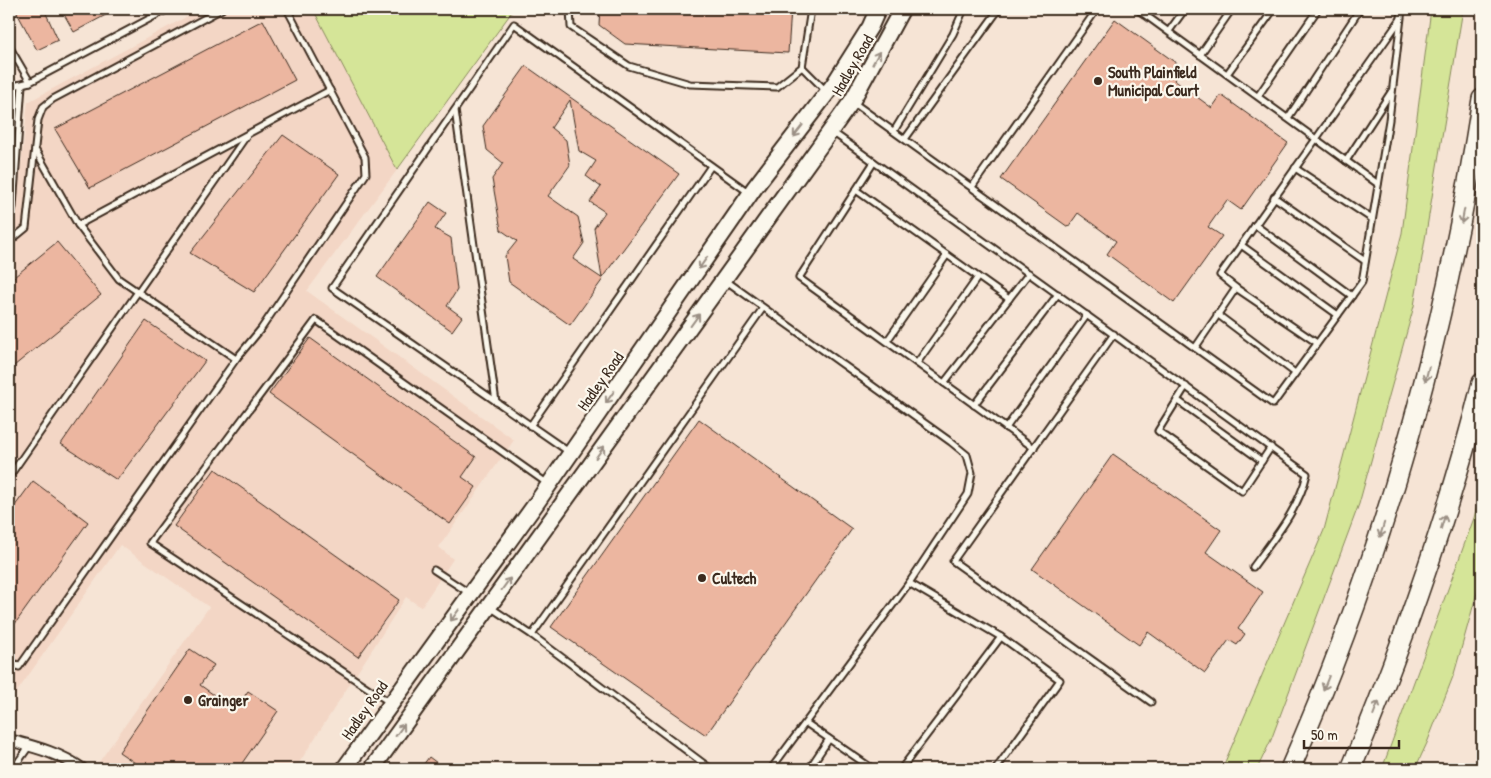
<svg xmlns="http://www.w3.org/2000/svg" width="1491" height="778" font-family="'Patrick Hand',sans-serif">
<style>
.built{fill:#f3d6c5}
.green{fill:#d5e598;stroke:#88885b}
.building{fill:#ecb6a0;stroke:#3b2a1e}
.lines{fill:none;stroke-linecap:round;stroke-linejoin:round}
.lane-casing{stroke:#3b2a1e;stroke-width:9}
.street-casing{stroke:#3b2a1e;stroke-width:14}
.secondary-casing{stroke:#3b2a1e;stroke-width:19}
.highway-casing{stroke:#3b2a1e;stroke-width:22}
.lane{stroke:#fbf7ec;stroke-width:5}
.street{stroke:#fbf7ec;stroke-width:10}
.secondary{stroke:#fbf7ec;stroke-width:15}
.highway{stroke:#fbf7ec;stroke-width:19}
.oneway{stroke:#9b9085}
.poi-dot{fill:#3b2a1e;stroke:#fbf7ec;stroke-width:2}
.labels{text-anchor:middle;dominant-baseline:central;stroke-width:4.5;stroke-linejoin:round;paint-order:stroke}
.street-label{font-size:16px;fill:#3b2a1e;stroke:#fbf7ec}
.poi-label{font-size:16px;font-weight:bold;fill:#3b2a1e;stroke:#fbf7ec;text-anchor:start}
</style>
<rect width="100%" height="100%" fill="#f6e4d5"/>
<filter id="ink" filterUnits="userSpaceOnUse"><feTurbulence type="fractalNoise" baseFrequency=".02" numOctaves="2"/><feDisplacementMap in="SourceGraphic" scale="10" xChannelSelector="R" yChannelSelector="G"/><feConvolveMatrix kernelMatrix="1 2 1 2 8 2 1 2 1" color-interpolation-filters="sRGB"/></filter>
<g filter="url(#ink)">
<path class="built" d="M201,9H313L397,170L307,291L514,440L439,547L453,559L421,607L406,597L295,769H94L209,607L120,545L9,703V233L14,229L28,102Z"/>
<g class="green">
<path d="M313,9H514L397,170Z"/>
<path d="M1431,9H1463L1414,306L1359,504L1271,740L1257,769H1222L1324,530L1402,233Z"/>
<path d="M1482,485V575L1454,674L1427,743L1415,769H1382L1474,518Z"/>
</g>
<g class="building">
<path d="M15,9H44L58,40L37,50Z"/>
<path d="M61,9H117L74,32Z"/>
<path d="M600,9H791L788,53L625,44L599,25Z"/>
<path d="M1115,19L1183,68L1174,80L1212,108L1221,95L1288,143L1241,210L1227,200L1208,227L1222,236L1174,303L1107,254L1116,241L1078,213L1068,227L1001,179Z"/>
<path d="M263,20L295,80L90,188L55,129Z"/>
<path d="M526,66L679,174L602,278L594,228L605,212L590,202L601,187L586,176L596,161L579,151L570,100L551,128L566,140L570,165L548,196L578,217L584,243L573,259L603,279L570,325L509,282L505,256L517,241L501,230L492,179L503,163L487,150L483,126Z"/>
<path d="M283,135L339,174L254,292L190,253Z"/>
<path d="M430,202L446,213L435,229L451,238L457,290L447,306L462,317L452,331L377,277Z"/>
<path d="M57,242L101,295L9,370V281Z"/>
<path d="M146,321L205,361L117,480L61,444Z"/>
<path d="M310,338L476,457L462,477L476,487L450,524L269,394Z"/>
<path d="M699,419L852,529L706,735L551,627Z"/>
<path d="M1113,454L1221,530L1206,552L1263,592L1238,629L1245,634L1237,645L1229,640L1205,673L1148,632L1139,645L1032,569Z"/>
<path d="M215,469L399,600L358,657L174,526Z"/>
<path d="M33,481L88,522L9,632V514Z"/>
<path d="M190,649L214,665L200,685L235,710L248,691L278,711L238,769H144L119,752Z"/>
<path d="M429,757L445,769H420Z"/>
</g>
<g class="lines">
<defs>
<g id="lane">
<path d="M570,9L571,27L629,66L690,84L777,87L802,67L811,9"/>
<path d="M1137,9L1378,184"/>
<path d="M1169,31L1185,9"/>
<path d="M9,46L30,82"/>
<path d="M1200,55L1232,9"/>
<path d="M802,67L826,91"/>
<path d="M1227,74L1274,9"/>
<path d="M9,87L30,82L168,9"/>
<path d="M1258,96L1318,9"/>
<path d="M854,103L1273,404L1362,282L1389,120L1402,9"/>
<path d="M455,110L496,402"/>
<path d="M1288,118L1360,9"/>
<path d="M831,131L1307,474C1299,509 1274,538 1253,567"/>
<path d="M894,131L953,34L964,9"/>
<path d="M905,139L999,9"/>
<path d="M36,151L78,225L119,279L236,359"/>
<path d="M1346,161L1391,92"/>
<path d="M874,162L799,278L1034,448"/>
<path d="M1295,168L1372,219"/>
<path d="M972,187L1097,9"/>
<path d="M856,190L1009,299"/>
<path d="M1274,197L1365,261"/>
<path d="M9,219L13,207L22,85"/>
<path d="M78,225L330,90"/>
<path d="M1255,225L1352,296"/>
<path d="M9,242L26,228L38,120L43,107L53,99L222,9"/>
<path d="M1241,245L1338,315"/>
<path d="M725,280L951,442L967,455L972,473L968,494L909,583L771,769"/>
<path d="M1236,288L1317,343"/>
<path d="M1217,314L1295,373"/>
<path d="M1114,334L953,561L1151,702"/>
<path d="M887,341L947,255"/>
<path d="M1195,348L1236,288L1220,275L1400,20"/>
<path d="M917,363L978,277"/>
<path d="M944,383L1029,273"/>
<path d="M1186,386L1158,431L1242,491L1271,447"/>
<path d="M1177,400L1262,461"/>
<path d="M974,405L1058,294"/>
<path d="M530,426L711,166"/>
<path d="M1006,428L1087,315"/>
<path d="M569,452L332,288L514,24L748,192"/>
<path d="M9,477L247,135"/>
<path d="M434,570L469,593"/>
<path d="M909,583L1001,637L1060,680L996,769"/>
<path d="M490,607L532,635L711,769"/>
<path d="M532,635L763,308"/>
<path d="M9,659L19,667L236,359L261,329L366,174L365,157L287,9"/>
<path d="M389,702L150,543L316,320L548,484"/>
<path d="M806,723L873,769"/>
<path d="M13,769L30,745"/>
<path d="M809,769L829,739"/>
<path d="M901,769L1001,637"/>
</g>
<path id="street" d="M9,740C35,747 60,753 82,769"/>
<g id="secondary">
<path d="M344,769L535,505L755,187L834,84L870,27L878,9"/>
<path d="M372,769L852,101L902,9"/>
</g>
<g id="highway">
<path d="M1290,769C1385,554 1446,331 1482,99"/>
<path d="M1351,769C1403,644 1449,515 1482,383"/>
</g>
</defs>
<use href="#lane" class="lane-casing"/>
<use href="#street" class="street-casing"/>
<use href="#secondary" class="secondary-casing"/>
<use href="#highway" class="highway-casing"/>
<use href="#lane" class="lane"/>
<use href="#street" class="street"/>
<use href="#secondary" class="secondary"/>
<use href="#highway" class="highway"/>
</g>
<defs><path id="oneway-shaft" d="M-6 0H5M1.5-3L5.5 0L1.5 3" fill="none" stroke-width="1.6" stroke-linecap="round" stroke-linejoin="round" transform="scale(1.25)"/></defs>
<g class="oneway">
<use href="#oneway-shaft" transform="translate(876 58) rotate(-61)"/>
<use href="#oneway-shaft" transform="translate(798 131) rotate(128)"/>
<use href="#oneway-shaft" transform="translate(1463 216) rotate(101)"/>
<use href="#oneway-shaft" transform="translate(703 263) rotate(125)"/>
<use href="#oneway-shaft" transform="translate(695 320) rotate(-54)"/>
<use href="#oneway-shaft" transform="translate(1427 374) rotate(104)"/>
<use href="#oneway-shaft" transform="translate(610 397) rotate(125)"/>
<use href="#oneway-shaft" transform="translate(600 452) rotate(-54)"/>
<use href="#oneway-shaft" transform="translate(1443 522) rotate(-73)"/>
<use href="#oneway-shaft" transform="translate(1382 530) rotate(107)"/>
<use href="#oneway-shaft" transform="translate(506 584) rotate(-54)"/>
<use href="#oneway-shaft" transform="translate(455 615) rotate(126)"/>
<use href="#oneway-shaft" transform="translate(1326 683) rotate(112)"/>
<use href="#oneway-shaft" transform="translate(1376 708) rotate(-69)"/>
<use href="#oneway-shaft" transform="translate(400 730) rotate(-54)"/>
</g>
</g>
<g class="poi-dot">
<circle cx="1098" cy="81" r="5"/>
<circle cx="702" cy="578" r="5"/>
<circle cx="188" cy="700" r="5"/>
</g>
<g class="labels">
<g class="street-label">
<text transform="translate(852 65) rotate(-60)">Hadley Road</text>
<text transform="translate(600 381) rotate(-55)">Hadley Road</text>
<text transform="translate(364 710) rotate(-55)">Hadley Road</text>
</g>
<g class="poi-label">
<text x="1108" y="72">South Plainfield<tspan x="1108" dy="18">Municipal Court</tspan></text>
<text x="712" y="578">Cultech</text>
<text x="198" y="700">Grainger</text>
</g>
</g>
<rect width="1491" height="778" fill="none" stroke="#fbf7ec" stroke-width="30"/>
<rect x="15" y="15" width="1461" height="748" fill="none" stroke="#3b2a1e" stroke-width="2" filter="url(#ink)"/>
<path d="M1304 740v8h95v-8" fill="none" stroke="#3b2a1e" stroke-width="2.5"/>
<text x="1311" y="740" font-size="15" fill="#3b2a1e" stroke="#fbf7ec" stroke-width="4" paint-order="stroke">50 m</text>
</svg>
